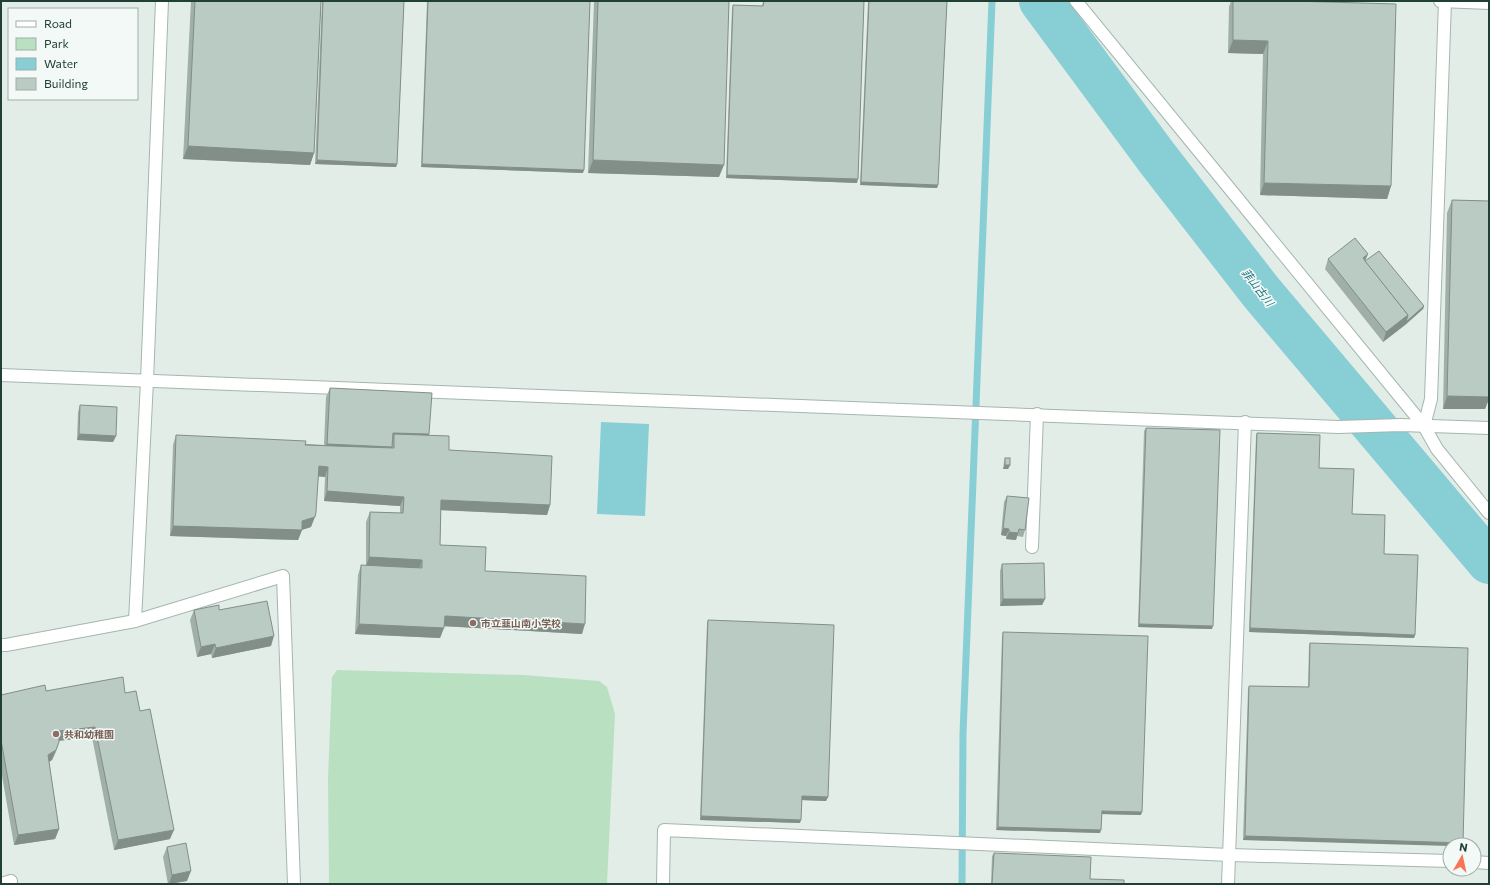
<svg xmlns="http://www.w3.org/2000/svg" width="1490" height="885" font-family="Commissioner,'Noto Sans JP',sans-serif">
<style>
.green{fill:#bae0c2}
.water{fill:#87ced5}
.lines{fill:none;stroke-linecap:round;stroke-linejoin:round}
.stream{stroke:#87ced5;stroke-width:7}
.river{stroke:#87ced5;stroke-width:44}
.lane-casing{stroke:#a4b6af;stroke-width:14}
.street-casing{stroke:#a4b6af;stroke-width:14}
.lane{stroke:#fff;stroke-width:12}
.street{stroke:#fff;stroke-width:12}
.wall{fill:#a0afa8}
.shaded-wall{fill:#828e88}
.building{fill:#bacbc3;stroke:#828e88}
.education-dot{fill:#8d6e63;stroke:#f3f9f6;stroke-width:1.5}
.labels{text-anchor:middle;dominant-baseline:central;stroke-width:3;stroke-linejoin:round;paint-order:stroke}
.education-label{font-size:10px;font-weight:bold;fill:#785e54;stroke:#f3f9f6;text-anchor:start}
.water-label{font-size:11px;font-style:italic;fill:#17747f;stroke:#f3f9f6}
</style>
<rect width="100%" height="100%" fill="#e2ede8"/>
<path class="green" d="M337,670L523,675L599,681L607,687L615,714L607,884H329L328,778L332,677Z"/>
<path class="water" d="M601,422L649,424L645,516L597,514Z"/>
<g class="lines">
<path class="stream" d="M962,884L963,734L992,1"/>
<path class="river" d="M1041,1L1157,158L1261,292L1489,562"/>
<defs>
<path id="lane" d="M1032,547L1037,414"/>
<g id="street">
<path d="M1076,1L1424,426L1437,449L1489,513"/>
<path d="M1440,1L1489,3"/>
<path d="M1,375L1338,427L1401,425L1489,428"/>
<path d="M1424,426L1431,399L1445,1"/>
<path d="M135,621L147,381L162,1"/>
<path d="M1,645H6L135,621L283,576L294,884"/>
<path d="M1474,862L1489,863"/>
<path d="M1,884L11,881"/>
<path d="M663,884L664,830L1230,855L1450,861"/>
<path d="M1228,884L1245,422"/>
</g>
</defs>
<use href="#lane" class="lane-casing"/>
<use href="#street" class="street-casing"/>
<use href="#lane" class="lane"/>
<use href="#street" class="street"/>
</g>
<g class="wall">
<path d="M191,1H321L314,153L310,165L183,159Z"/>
<path d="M322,1H404L397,164L396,167L315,164Z"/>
<path d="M427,1H590L583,173L421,167Z"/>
<path d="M594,1H729L719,177L588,173Z"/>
<path d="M763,1H864L857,183L726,178L732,8L733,5L762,6Z"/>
<path d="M868,1H947L938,185L937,188L860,185Z"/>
<path d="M1231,1H1292L1391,186L1387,199L1260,195L1263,54L1228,53L1229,7Z"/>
<path d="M1452,200L1489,201V399L1485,409H1443L1447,213Z"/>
<path d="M1368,254L1365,260L1424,306L1423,309L1405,325L1383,342L1325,269L1328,259Z"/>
<path d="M330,388L429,435L449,450L550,505L547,515L441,510L440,545L485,571L582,634L444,626L440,638L355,634L358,575L361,565L366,566V522L370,512L400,513V506L324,501L325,477L318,476L311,527L302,530L298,540L170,536L173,445L176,435L324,445L326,397Z"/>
<path d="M80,405L116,436L113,442L77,440L78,412Z"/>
<path d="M1146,428L1212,629L1138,627L1144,431Z"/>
<path d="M1257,433L1319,468L1352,514L1384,554L1415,635L1414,638L1249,632L1256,436Z"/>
<path d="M1005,458L1010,465L1008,469H1003L1004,462Z"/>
<path d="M1007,496L1025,530L1023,537L1017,536L1016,540L1006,539V536L1001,535L1004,502Z"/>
<path d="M1002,564L1045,599L1042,605L1000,606V571Z"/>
<path d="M194,610H219L271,646L212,658L211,654L197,657L190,620Z"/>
<path d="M708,620L828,797L826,801L802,800L800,823L700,820L707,623Z"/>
<path d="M1003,632L1141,815L1102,814L1100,833L996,830L1002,636Z"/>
<path d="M1310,643L1463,843L1462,845L1243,840L1248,689L1249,686L1308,687L1309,646Z"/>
<path d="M46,691L125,693L140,711L170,839L114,850L92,737L59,741L56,752L52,760L49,762L59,829L55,839L14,845L1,770V695Z"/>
<path d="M167,847L187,881L168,884L163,857Z"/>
<path d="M994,853L1090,879L1124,884H991L992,856Z"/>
</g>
<g class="shaded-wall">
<path d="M1233,40L1268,41L1263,54L1228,53Z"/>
<path d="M188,146L314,153L310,165L183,159Z"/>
<path d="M317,160L397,164L396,167L315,164Z"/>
<path d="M593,160L724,165L719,177L588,173Z"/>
<path d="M422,164L584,170L583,173L421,167Z"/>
<path d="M727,175L858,179L857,183L726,178Z"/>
<path d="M861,182L938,185L937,188L860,185Z"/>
<path d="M1264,183L1391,186L1387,199L1260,195Z"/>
<path d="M1368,254L1364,263L1363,258Z"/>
<path d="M1424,306L1423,309L1405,325L1383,342L1386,332L1408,315Z"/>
<path d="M1447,396L1489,397V399L1485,409H1443Z"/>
<path d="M393,433L429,434L426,444L394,434L391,443Z"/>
<path d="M79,434L116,436L113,442L77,440Z"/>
<path d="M327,444L392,447L389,457L323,453Z"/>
<path d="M1005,465H1010L1008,469H1003Z"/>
<path d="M319,466L328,467L325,477L315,476Z"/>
<path d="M327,491L404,497L400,506L324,501Z"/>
<path d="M441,500L550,505L547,515L437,510Z"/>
<path d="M315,517L311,527L301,530H302L298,540L170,536L173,526L302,521Z"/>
<path d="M1003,528L1009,529L1006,536L1001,535Z"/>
<path d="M1009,532L1018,533L1016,540L1006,539Z"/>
<path d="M369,557L422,560L419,570L366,567Z"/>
<path d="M1003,599H1045L1042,605L1000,606Z"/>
<path d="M445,616L585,624L582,634L441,626Z"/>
<path d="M359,624L444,628L440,638L355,634Z"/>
<path d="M1139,624L1213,626L1212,629L1138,627Z"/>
<path d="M1250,628L1415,635L1414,638L1249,632Z"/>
<path d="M274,636L271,646L212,658L216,648Z"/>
<path d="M215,644L211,654L197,657L201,647Z"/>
<path d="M95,727L92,737L56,741L59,731Z"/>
<path d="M59,742L52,760L44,765L48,755Z"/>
<path d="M802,796L828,797L826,801L800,800Z"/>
<path d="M1102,811L1142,812L1141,815L1100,814Z"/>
<path d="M701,816L801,820L800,823L700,820Z"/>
<path d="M998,827L1101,830L1100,833L996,830Z"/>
<path d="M59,829L55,839L14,845L18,835Z"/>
<path d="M174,830L170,839L114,850L118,840Z"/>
<path d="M1245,836L1463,843L1462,845H1450V846L1243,840Z"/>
<path d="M191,871L187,881L169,884L172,875Z"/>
</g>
<g class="building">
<path d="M195,1H321L314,153L188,146Z"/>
<path d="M323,1H404L397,164L317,160Z"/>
<path d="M428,1H590L584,170L422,164Z"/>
<path d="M598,1H729L724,165L593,160Z"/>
<path d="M764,1H864L858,179L727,175L733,5L763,6Z"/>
<path d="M869,1H947L938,185L861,182Z"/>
<path d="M1233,1H1292L1396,4L1391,186L1264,183L1268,41L1233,40Z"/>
<path d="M1452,200L1489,201V397L1447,396Z"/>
<path d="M1355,238L1368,254L1363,258L1408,315L1386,332L1328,259Z"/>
<path d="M1379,251L1424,306L1406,322L1408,315L1365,261Z"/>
<path d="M330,388L432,393L429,434L393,433L392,447L327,444Z"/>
<path d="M80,405L117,407L116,436L79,434Z"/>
<path d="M1146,428L1220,430L1213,626L1139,624Z"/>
<path d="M1257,433L1320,435L1319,468L1354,469L1352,514L1385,515L1384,554L1418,555L1415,635L1250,628Z"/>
<path d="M394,434L449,436V450L552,456L550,505L441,500L440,545L486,547L485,571L586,576L585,624L445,616L444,628L359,624L361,565L422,568V560L369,557L370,512L403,513L404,497L327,491L328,467L319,466L316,512L315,517L302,521V530L173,526L176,435L306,441L305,445L394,448Z"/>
<rect x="1005" y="458" width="5" height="7"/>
<path d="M1007,496L1029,498L1025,530L1019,529L1018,533L1009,532V529L1003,528Z"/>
<path d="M1044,563L1045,599H1003L1002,564Z"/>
<path d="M267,601L274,636L216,648L215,644L201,647L194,610L219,605V610Z"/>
<path d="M708,620L834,625L828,797L802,796L801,820L701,816Z"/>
<path d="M1003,632L1148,636L1142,812L1102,811L1101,830L998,827Z"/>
<path d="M1310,643L1468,648L1463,843L1245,836L1249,686L1309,687Z"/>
<path d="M123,677L125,693L136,691L140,711L150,709L174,830L118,840L95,727L59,731V742L56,750L48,755L59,829L18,835L1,740V695L45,685L46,691Z"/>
<path d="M186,843L191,871L172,875L167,847Z"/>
<path d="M994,853L1091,857L1090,879L1124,880V884H992Z"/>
</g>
<g class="education-dot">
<circle cx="473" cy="623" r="4"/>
<circle cx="56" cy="734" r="4"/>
</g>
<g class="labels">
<g class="education-label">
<text x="481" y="623">市立韮山南小学校</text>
<text x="64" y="734">共和幼稚園</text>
</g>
<g class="water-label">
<text transform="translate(1258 287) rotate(52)">菲山古川</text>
</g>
</g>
<rect width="1490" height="885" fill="none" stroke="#214035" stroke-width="4"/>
<rect x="8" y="8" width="130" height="92" fill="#f3f9f6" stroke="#9fafa9"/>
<rect x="16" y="21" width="20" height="6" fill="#ffffff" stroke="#9fafa9"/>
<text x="44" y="28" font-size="12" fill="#214035">Road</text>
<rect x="16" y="38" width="20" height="12" fill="#bae0c2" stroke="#9fafa9"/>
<text x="44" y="48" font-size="12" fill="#214035">Park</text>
<rect x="16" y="58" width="20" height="12" fill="#87ced5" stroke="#9fafa9"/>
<text x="44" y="68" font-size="12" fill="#214035">Water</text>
<rect x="16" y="78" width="20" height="12" fill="#bacbc3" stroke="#9fafa9"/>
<text x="44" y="88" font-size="12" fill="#214035">Building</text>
<g transform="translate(1462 857) rotate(9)"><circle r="19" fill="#f3f9f6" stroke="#9fafa9"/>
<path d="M0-3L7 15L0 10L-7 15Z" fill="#fa7354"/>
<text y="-6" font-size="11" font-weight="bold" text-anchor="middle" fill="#214035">N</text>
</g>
</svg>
